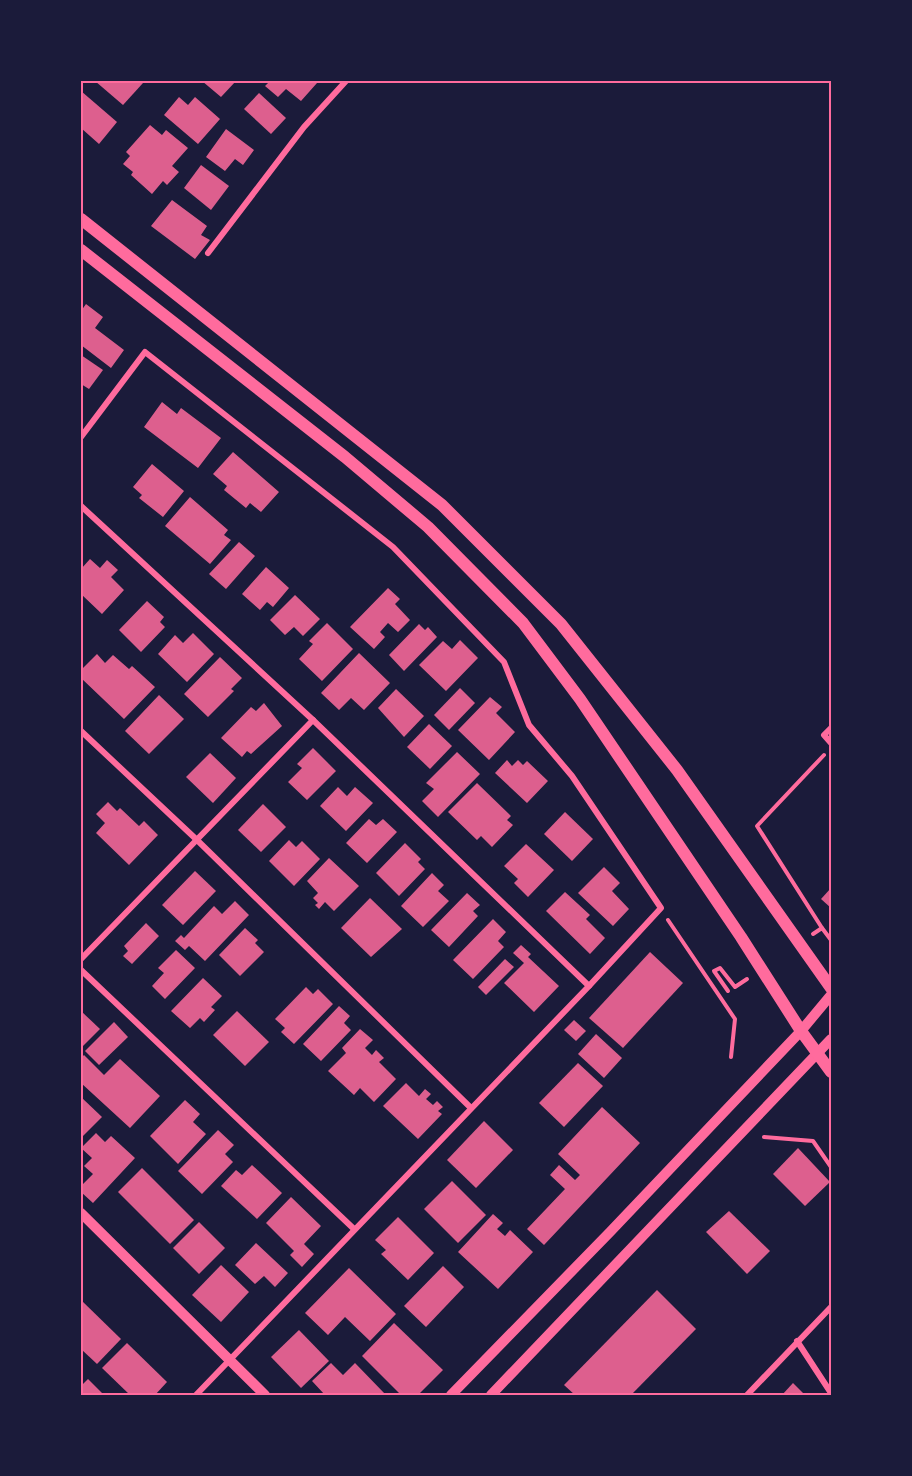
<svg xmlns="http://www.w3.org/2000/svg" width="912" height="1476" font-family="'Nunito Sans',sans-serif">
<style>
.building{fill:#dd5f8e}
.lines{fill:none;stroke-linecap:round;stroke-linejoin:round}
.path{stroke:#ff6b9d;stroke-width:4}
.minor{stroke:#ff6b9d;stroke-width:6}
.tertiary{stroke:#ff6b9d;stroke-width:10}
.secondary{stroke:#ff6b9d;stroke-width:12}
.neatline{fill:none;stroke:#ff6b9d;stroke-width:2}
</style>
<rect width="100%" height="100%" fill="#1b1b3a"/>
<g class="building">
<path d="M95,81H141L143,83L123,105Z"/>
<path d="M202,81H236L221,97Z"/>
<path d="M270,81H315L317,83L301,101L286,89L278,97L265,86Z"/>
<path d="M81,91L117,122L99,144L81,128Z"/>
<path d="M259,93L286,118L271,134L244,109Z"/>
<path d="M179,97L188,105L195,97L220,119L198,144L164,115Z"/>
<path d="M150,125L162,135L166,130L188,148L172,166L179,172L167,185L163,181L152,194L131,175L133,172L123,164L130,156L126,152Z"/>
<path d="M226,129L254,150L243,165L235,159L225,171L206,157Z"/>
<path d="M201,165L229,186L211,210L184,188Z"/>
<path d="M172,200L207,226L201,235L210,240L195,259L151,226Z"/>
<path d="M86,304L103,317L95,328L124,350L111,368L81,345V311Z"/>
<path d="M81,355L103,370L89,389L81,384Z"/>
<path d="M162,402L177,414L181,408L221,438L198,468L144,427Z"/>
<path d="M233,452L279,492L261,512L250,503L246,508L224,490L227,486L213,474Z"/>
<path d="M152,464L184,491L163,517L139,498L142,495L133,487Z"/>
<path d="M190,497L228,530L224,535L231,540L210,564L165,526Z"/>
<path d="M239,542L255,556L226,589L209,574Z"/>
<path d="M90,559L100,568L107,560L118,570L111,577L124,590L102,614L81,594V569Z"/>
<path d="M266,567L289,588L273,607L267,602L260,610L242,594Z"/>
<path d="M388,588L400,599L395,604L410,620L398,632L388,623L380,632L385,637L374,649L350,627Z"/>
<path d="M295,595L320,619L303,636L294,627L285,635L270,620Z"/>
<path d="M147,601L164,617L160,622L165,627L141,652L119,630Z"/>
<path d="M327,623L353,649L322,681L299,659L313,644L309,641Z"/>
<path d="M419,624L425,630L428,627L437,637L404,671L389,655Z"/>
<path d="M193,633L214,654L187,682L158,654L175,635L183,643Z"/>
<path d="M460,640L478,658L446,691L419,665L443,641L452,649Z"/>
<path d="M359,653L390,683L364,710L351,698L339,710L321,693Z"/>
<path d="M97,654L105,663L113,655L129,669L132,666L155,687L124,719L81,678V670Z"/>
<path d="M220,657L242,678L231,689L234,691L208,717L184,694Z"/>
<path d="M460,688L475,703L449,730L434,715Z"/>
<path d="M396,689L424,716L404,737L378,708Z"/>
<path d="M159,695L184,719L149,754L125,731Z"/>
<path d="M490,697L502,707L496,713L515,732L489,760L458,730Z"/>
<path d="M264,703L282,726L251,754L247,751L242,757L221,738L251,707L256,711Z"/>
<path d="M429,724L452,746L430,769L407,747Z"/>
<path d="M313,748L336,771L307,800L288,782L302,768L297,764Z"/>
<path d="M457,752L480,774L438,817L422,801L434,789L426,783Z"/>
<path d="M210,753L236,778L213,803L186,777Z"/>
<path d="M507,760L512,766L518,760L523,765L527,761L548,781L527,803L495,773Z"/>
<path d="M477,783L511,816L507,820L513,825L492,847L481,836L477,840L448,812Z"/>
<path d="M338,787L347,796L355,787L373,803L346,831L320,806Z"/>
<path d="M108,802L117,811L120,808L139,826L144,821L158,835L129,865L96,833L105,823L96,814Z"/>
<path d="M263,804L286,827L261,852L238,830Z"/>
<path d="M565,812L593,839L572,861L544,834Z"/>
<path d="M369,819L376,825L383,819L397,832L367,863L346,843Z"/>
<path d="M289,840L296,847L302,841L320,859L294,886L269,861Z"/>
<path d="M405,843L421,859L418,862L425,869L399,896L376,873Z"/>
<path d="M526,844L554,870L528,897L514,883L518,879L504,866Z"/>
<path d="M329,858L359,886L334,911L325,902L319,909L315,905L318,903L313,898L318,893L307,881Z"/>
<path d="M604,867L620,883L612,891L629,909L613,926L578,893Z"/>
<path d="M195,871L216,891L183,925L162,905Z"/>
<path d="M432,873L444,885L438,891L449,901L423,927L401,906Z"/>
<path d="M831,888V908L821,899Z"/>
<path d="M565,892L590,915L586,919L605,938L590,954L546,911Z"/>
<path d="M467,893L480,905L473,911L478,916L449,947L431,930Z"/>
<path d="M370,898L402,929L371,957L341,928Z"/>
<path d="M235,901L249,915L205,961L189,946L185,950L175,941L181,935L184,938L214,906L222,914Z"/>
<path d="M493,919L506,932L498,941L504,947L473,979L453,960Z"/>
<path d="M146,923L159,936L132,964L123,956L128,951L124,946Z"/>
<path d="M245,928L258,940L255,943L264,952L240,976L219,955Z"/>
<path d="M521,945L531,954L528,957L559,986L534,1012L504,983L524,963L513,953Z"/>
<path d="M176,950L195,968L165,999L152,986L164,973L158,968Z"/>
<path d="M650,952L683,983L623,1048L589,1018Z"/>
<path d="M505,959L514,967L486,995L478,987Z"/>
<path d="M203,978L222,996L211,1007L215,1010L204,1022L200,1018L190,1028L171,1011Z"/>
<path d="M306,987L313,994L318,989L333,1004L294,1044L281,1032L285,1028L275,1019Z"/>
<path d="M339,1006L350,1016L344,1023L351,1030L321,1061L303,1044Z"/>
<path d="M81,1011L100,1029L81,1048Z"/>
<path d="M237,1011L269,1042L245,1066L213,1035Z"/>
<path d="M574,1020L586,1031L576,1041L564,1030Z"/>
<path d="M114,1022L128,1037L99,1065L85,1051Z"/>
<path d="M360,1029L373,1040L365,1048L372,1055L376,1050L384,1058L379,1062L396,1079L374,1102L360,1088L354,1095L328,1071L346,1053L342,1048Z"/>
<path d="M596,1034L622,1058L604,1078L578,1054Z"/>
<path d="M84,1055L104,1075L120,1059L160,1096L130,1128L81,1083V1058Z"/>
<path d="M578,1063L603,1086L564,1127L539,1103Z"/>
<path d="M406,1083L419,1096L425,1089L431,1094L426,1099L433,1105L437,1101L443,1107L438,1111L442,1114L418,1139L383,1106Z"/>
<path d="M81,1097L102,1117L81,1138Z"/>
<path d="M185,1100L200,1114L193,1122L206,1134L178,1164L150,1136Z"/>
<path d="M602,1107L640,1143L544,1245L527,1229L565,1189L550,1175L559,1165L575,1180L580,1175L558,1154Z"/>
<path d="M484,1121L513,1150L476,1188L447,1160Z"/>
<path d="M218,1130L234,1145L225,1154L233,1162L202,1194L178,1171Z"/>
<path d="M96,1133L105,1142L111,1136L135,1158L93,1203L81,1192V1186L93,1174L84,1166L92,1158L81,1148Z"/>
<path d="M798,1148L830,1182L805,1206L773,1174Z"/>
<path d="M252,1165L282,1193L257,1219L221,1186L236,1170L242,1175Z"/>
<path d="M142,1168L194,1220L170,1244L118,1192Z"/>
<path d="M452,1181L486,1215L458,1243L424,1209Z"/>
<path d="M291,1197L321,1226L304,1244L314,1254L302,1267L290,1255L294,1251L266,1223Z"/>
<path d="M729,1211L770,1251L747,1274L706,1232Z"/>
<path d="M493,1214L503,1223L497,1229L505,1236L510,1230L533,1252L498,1289L458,1252Z"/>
<path d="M398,1217L434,1253L408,1280L381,1254L386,1250L375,1240Z"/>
<path d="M199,1222L225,1248L199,1274L173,1248Z"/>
<path d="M256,1243L288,1273L275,1287L264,1276L255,1284L235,1265Z"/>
<path d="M221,1265L249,1292L221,1322L192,1295Z"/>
<path d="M443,1266L464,1287L426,1327L404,1306Z"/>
<path d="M349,1268L396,1314L370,1341L345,1317L328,1335L305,1313Z"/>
<path d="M657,1290L696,1329L631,1395H575L564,1385Z"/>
<path d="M81,1300L121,1339L97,1364L81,1349Z"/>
<path d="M394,1323L443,1370L418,1395H401L362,1356Z"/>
<path d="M299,1330L329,1361L301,1388L271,1357Z"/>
<path d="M127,1343L167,1382L155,1395H130L102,1368Z"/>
<path d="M331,1363L343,1375L355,1363L386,1395H325L312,1381Z"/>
<path d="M88,1379L104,1395H81V1386Z"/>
<path d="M793,1383L805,1395H782Z"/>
</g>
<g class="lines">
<g class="path">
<path d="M668,920L735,1019L731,1057"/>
<path d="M822,928L757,826L824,755"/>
<path d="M813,934L822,928L831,940"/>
<path d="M728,991L714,971L720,968L735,987L747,979"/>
<path d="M764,1137L813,1141L831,1167"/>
</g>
<g class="minor">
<path d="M208,253L304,127L346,81"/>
<path d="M81,437L145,352L393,547L504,662L529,725L572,776L661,908L589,986"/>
<path d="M81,506L313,720L589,986L196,1395"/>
<path d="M831,728L824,735L831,743"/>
<path d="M81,731L197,840L471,1108"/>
<path d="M81,959L313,720"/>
<path d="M81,970L354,1229"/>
<path d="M797,1341L831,1393"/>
<path d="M747,1395L831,1307"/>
</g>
<g class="tertiary">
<path d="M81,1213L265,1395"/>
<path d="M451,1395L610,1232L801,1031L831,995"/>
<path d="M491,1395L831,1039"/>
</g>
<g class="secondary">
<path d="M81,219L442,505L561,624L677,770L831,988"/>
<path d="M81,250L345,457L428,527L523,623L580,699L741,937L801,1031L831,1072"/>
</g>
</g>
<rect width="912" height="1476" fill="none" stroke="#1b1b3a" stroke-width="165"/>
<rect x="82" y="82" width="748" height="1312" class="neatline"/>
</svg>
